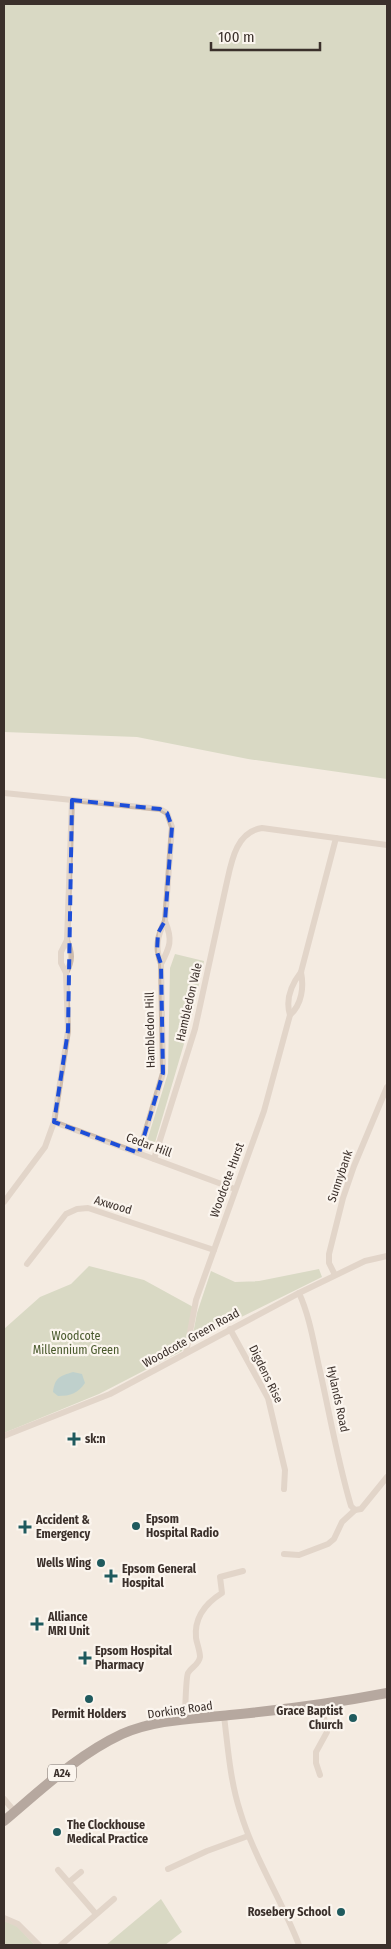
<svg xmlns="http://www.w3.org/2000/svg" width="391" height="1949" font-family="'Fira Sans Condensed',sans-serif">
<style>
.green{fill:#b8c4a0}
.water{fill:#7fb0b2}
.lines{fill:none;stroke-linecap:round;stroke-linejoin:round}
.minor{stroke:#cdbbac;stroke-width:6}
.trunk{stroke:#6c584f;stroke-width:10}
.marked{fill:none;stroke:#1d4ed8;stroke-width:4;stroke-dasharray:10 6;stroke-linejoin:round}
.poi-dot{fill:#1f5a5e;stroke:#fbf5ee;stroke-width:2}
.labels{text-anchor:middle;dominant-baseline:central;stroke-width:4.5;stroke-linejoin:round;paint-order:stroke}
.shield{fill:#fbf5ee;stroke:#756b66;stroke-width:1}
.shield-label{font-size:11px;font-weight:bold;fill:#3b302b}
.street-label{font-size:12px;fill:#3b302b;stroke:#fbf5ee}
.park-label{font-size:12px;fill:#4a5a2e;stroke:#fbf5ee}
.poi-label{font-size:12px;font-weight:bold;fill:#3b302b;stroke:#fbf5ee;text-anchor:start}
</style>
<rect width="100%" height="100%" fill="#f4ebe1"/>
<g class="green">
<path d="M4,4H387V779L248,759L137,737L4,732Z"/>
<path d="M175,954L204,961L191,1020L154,1146L146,1144L168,1073L170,968Z"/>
<path d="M89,1266L144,1280L195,1308L182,1351L99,1394L4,1433V1329L40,1297L71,1284Z"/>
<path d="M319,1269L322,1277L199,1338L193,1334L197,1313L211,1271L235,1282L259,1281Z"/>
<path d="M161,1899L182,1932L165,1945H106Z"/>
<path d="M4,1921L16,1925L35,1945H4Z"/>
</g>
<path class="water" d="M73,1372L82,1374L85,1383C78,1393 71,1396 58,1396L53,1392C55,1377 60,1376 73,1372Z"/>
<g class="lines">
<g class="minor">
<path d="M4,793L160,809L167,813L172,827L165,921C157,936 155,948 161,964L163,1073L139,1153"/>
<path d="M161,964C170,947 173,940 165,921"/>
<path d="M66,973C73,960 72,953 67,940"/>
<path d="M290,1015C285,999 291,985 301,972"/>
<path d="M54,1122L235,1189"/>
<path d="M154,1159L195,1029L226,886C231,864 235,832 262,828L387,845"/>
<path d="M4,1202L45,1147L54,1122L68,1031L66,973L61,963V952L67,940L72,800"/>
<path d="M27,1264L66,1214L77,1209L88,1208L214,1250"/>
<path d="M335,1275L329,1263V1254L343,1198L354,1166L387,1087"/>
<path d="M299,1293C310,1317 314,1345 320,1371C330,1416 338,1462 351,1506L355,1510"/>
<path d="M230,1329L268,1398L285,1470L284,1489"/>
<path d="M186,1353L196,1300L264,1111L290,1015C302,1004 304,987 301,972L336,838"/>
<path d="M4,1436L110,1394L299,1293L365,1261L387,1256"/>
<path d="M355,1510L361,1509L387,1477"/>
<path d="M284,1554L299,1555L328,1544L334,1539L342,1522L355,1510"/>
<path d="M224,1716C228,1748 230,1780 240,1811C254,1858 282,1900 299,1945"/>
<path d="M185,1719C185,1713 186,1677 188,1673C191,1667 199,1665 200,1657C200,1651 197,1644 196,1638C194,1618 206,1603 222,1593L220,1577L243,1571"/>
<path d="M320,1775L316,1763V1752L327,1732L321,1704"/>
<path d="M4,1799L15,1812"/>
<path d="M168,1869L207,1851L248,1836"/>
<path d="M58,1870L96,1914"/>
<path d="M69,1882L81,1872"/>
<path d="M4,1918L18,1924L39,1945"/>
<path d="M61,1945L114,1899"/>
</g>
<path class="trunk" d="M4,1821C41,1790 77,1755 122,1734C156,1719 194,1719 230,1715C283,1710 335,1703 387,1693"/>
</g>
<path d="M0 0H391V1949H0ZM72,800L160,809L167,813L172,827L165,921L158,933L157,952L161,964L163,1073L139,1153L54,1122L68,1031Z" fill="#f4ebe1" fill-opacity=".55" fill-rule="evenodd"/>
<path class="marked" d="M72,800L160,809L167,813L172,827L165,921L158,933L157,952L161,964L163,1073L139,1153L54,1122L68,1031Z"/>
<g class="poi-dot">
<path d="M71.5 1431.5h5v5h5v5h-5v5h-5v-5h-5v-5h5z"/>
<circle cx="136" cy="1526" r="5"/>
<path d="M22.5 1519.5h5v5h5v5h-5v5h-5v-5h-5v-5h5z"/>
<circle cx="101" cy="1563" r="5"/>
<path d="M108.5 1568.5h5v5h5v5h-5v5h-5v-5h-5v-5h5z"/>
<path d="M34.5 1616.5h5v5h5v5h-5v5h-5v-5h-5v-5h5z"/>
<path d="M82.5 1650.5h5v5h5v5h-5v5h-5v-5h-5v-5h5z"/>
<circle cx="89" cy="1699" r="5"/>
<circle cx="353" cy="1718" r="5"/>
<circle cx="57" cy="1832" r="5"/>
<circle cx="341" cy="1912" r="5"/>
</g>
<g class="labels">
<rect class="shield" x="48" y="1764.5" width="28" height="17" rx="4"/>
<g class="shield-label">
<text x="62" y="1773">A24</text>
</g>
<g class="street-label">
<text transform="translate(189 1002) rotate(-77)">Hambledon Vale</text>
<text transform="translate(150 1030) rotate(-91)">Hambledon Hill</text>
<text transform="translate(149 1145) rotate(20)">Cedar Hill</text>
<text transform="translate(340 1176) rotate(-71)">Sunnybank</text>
<text transform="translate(227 1180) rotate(-70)">Woodcote Hurst</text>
<text transform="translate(113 1205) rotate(16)">Axwood</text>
<text transform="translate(191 1338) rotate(-29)">Woodcote Green Road</text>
<text transform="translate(266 1374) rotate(64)">Digdens Rise</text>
<text transform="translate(338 1399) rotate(78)">Hylands Road</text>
<text transform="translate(180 1710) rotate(-8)">Dorking Road</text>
</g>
<g class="park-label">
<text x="76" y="1336">Woodcote<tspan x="76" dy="14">Millennium Green</tspan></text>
</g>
<g class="poi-label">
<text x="85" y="1439">sk:n</text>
<text x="146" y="1519">Epsom<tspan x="146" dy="14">Hospital Radio</tspan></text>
<text x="36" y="1520">Accident &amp;<tspan x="36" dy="14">Emergency</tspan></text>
<text x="91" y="1563" text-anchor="end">Wells Wing</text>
<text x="122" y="1569">Epsom General<tspan x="122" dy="14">Hospital</tspan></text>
<text x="48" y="1617">Alliance<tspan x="48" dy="14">MRI Unit</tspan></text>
<text x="95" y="1651">Epsom Hospital<tspan x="95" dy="14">Pharmacy</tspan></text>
<text x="343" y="1711" text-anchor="end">Grace Baptist<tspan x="343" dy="14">Church</tspan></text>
<text x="89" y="1714" text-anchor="middle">Permit Holders</text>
<text x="67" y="1825">The Clockhouse<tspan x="67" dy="14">Medical Practice</tspan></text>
<text x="331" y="1912" text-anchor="end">Rosebery School</text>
</g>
</g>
<rect width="391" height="1949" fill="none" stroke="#3b302b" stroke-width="10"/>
<path d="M211 42v8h109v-8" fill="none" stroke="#3b302b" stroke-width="2.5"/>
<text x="218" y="42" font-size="15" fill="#3b302b" stroke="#fbf5ee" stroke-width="4" paint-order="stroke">100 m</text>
</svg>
